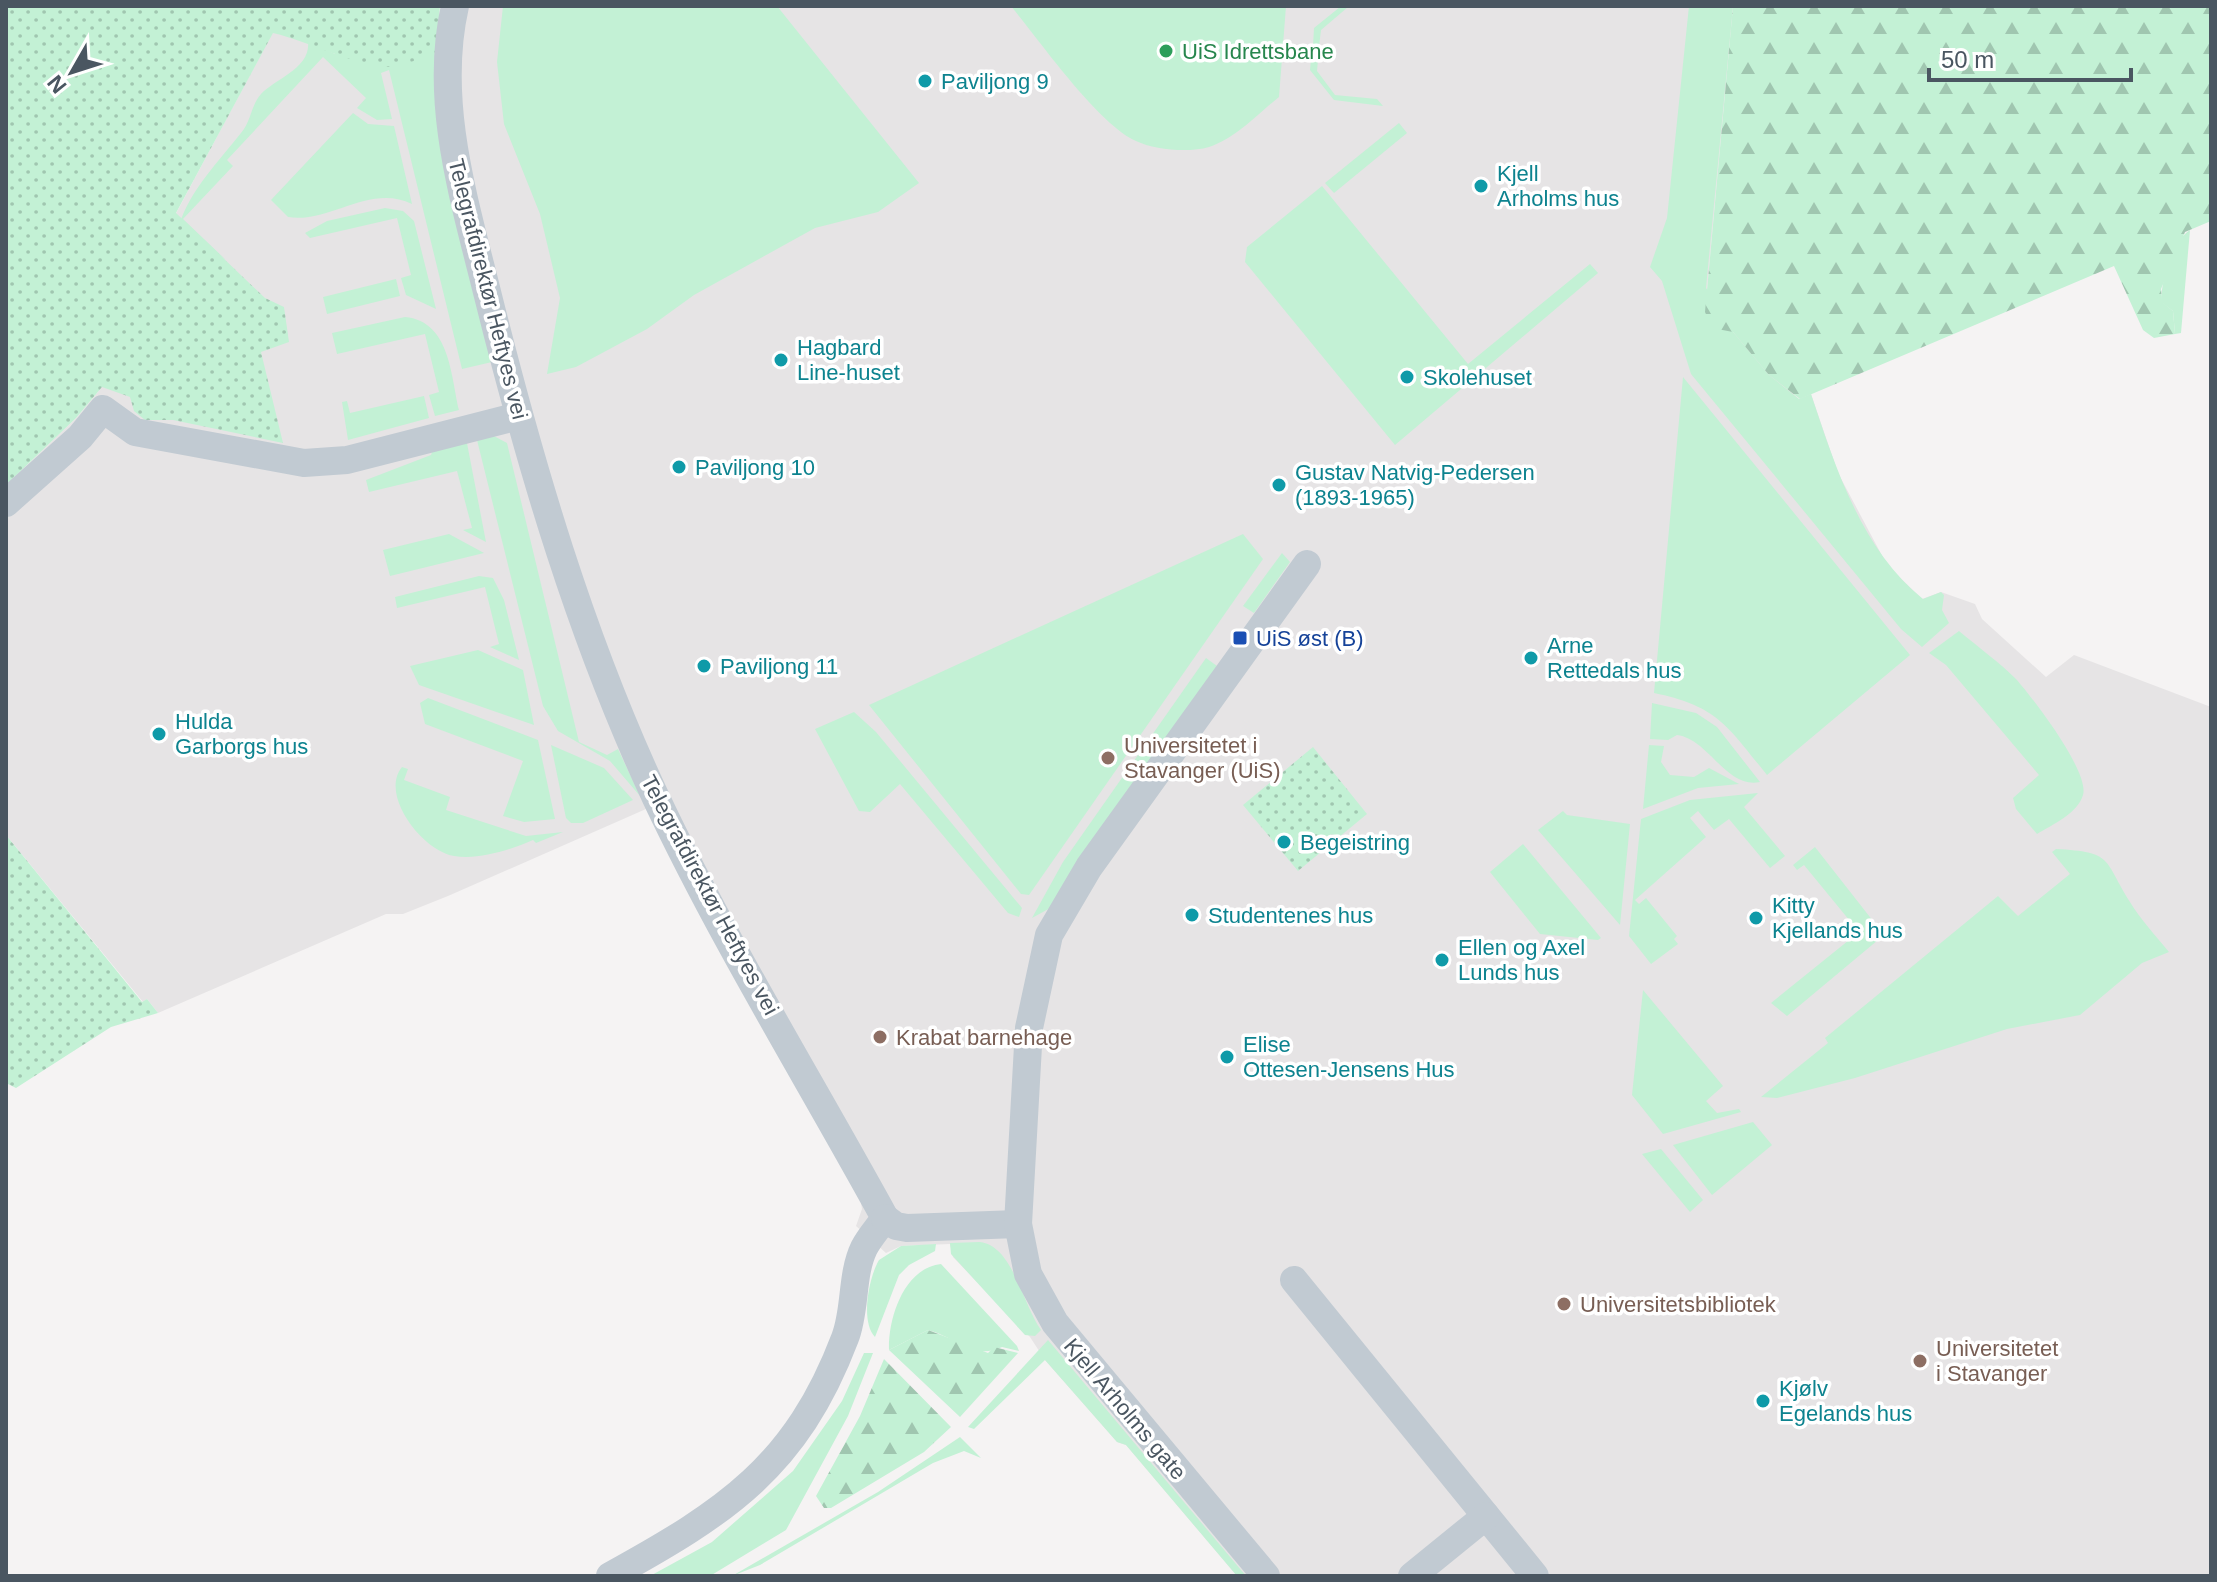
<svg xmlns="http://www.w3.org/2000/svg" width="2217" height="1582" font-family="Helvetica,sans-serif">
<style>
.education{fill:#e6e4e5}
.green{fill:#c3f1d5}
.forest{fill:url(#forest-firs)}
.park{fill:url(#park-dots)}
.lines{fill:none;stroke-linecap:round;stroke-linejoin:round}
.minor{stroke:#c1cad2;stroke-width:28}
.leisure-dot{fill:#2e9e5b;stroke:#fff;stroke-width:3}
.culture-dot{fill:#0f9aa8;stroke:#fff;stroke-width:3}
.transit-dot{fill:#1a4fb4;stroke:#fff;stroke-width:3}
.education-dot{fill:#8d6e63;stroke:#fff;stroke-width:3}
.labels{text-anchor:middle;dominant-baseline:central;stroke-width:7;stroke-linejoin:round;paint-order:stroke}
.leisure-label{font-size:22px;fill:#27864d;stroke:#fff;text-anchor:start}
.culture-label{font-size:22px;fill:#0d838f;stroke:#fff;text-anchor:start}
.street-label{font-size:22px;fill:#4a5661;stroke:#fff}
.transit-label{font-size:22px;fill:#164399;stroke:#fff;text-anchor:start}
.education-label{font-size:22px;fill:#785e54;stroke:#fff;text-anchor:start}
</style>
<defs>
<pattern id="forest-firs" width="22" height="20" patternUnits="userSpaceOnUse" patternTransform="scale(2)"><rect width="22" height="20" fill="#c3f1d5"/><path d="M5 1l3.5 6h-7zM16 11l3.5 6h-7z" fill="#a0c6b0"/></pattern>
<pattern id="park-dots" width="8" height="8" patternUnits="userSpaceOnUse" patternTransform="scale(2)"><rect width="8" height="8" fill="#c3f1d5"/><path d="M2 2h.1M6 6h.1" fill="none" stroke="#a0c6b0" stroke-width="1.8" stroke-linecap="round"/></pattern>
</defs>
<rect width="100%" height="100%" fill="#f5f3f3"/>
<path class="education" d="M441,6H1733L1705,312L1733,332L1799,399L1811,394L1838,473L1887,565L1922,599L1941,592L1975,604L1982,619L2046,677L2074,655L2211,707V1576H1237L1126,1445L1117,1442L1045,1360L1030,1337L953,1257L950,1244L901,1246L886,1253L856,1226L862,1209L860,1196L646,809L448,896L403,914H386L158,1013L147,999L143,1002L6,835V485L76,418L102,387L173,219L273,32L310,42L335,54L437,28Z"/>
<g class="green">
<path d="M503,6H777L919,183L878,212L815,228L694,295L647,329L576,367L547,374L560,298L540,214L504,124L497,62Z"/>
<path d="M1011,6H1286L1279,97C1258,114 1235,139 1209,147C1189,153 1155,150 1136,141C1097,123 1040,41 1011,6Z"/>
<path d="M1689,6H1733L1706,288L1733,332L1769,375L1799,399L1811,394C1835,466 1861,549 1923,599L1941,592L1944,595L1942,610L1949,623L1922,647L1901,629L1691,374L1662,281L1650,267L1667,218Z"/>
<path d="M1340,7H1348L1321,30L1319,47L1313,46L1314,28Z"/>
<path d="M308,42L335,54L436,52L492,362L462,369L389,70L381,73L392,119L377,120L357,108L366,98L323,57L227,160L233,166L183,219L226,260L179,226C189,191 220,160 241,133C251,122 251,105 261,94C275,79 311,68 308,42Z"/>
<path d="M1311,59L1318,60L1317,71L1335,95L1377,99L1383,106L1334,100L1310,70Z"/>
<path d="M353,113L368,124L394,126L412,204C370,183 329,224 288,217L271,200Z"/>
<path d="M1399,123L1407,133L1334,193L1325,183Z"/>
<path d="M1322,186L1468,364L1590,264L1598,273L1395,445L1245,262L1247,247Z"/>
<path d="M385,208L403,211L414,221L436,309L406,295L401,278L411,275L397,218L310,238L305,233L327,221Z"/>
<path d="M2190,230L2181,333L2175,334L2173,311L2161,302C2161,282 2172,241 2190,230Z"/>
<path d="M396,279L400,296L327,314L323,297Z"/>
<path d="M405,317C450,321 451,376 459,410L435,416L429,395L439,392L425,334L337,354L332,333Z"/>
<path d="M1683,377L1910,655L1767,775C1728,727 1718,706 1654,693Z"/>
<path d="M424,396L429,418L348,440L342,402L347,401L350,413Z"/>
<path d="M490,434L507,443L579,742L607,755L618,749L640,796L610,761L558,731L543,706L476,436Z"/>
<path d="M466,438L486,542L463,530L472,528L457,471L369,492L366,480L431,455L432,452Z"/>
<path d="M449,534L484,553L390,576L383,550Z"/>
<path d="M1243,534L1263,559L1029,895L1021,894L869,705Z"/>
<path d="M1282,553L1290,562L1254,613L1243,606Z"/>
<path d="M479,576L493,578L504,600L519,660L490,647L499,644L485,587L397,608L395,597Z"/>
<path d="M1959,631C1978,647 1999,662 2016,679C2032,697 2090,772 2083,795C2078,813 2052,825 2037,834L2016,809L2013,798L2039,775L1946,665L1929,653Z"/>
<path d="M478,650L523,670L534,725L419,685L410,666Z"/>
<path d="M1206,658L1217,666L1052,907L1032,918L1063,862Z"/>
<path d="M428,698L538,740L555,819L524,822L503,816L523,761L425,724L420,703Z"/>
<path d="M1652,703L1696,713L1717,727L1760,782C1726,789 1709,739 1677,735L1668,740L1650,739Z"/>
<path d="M854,712L876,732L1022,908L1019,917L1008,913L900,784L870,812L859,811L815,729Z"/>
<path d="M551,745L604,768L633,800L583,823H571L566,818Z"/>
<path d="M1649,745L1664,746L1661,762L1670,775L1694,777L1709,768L1739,784L1698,788L1643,809Z"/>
<path d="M402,767L408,769L404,780L450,797L446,810L526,836L563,832L536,843L533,840C510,850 479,860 454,856C423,851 379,795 402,767Z"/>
<path d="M1758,793L1744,807L1785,856L1770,868L1729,819L1714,830L1698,811L1690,818L1706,837L1635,900L1639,904L1646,898L1677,936L1674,939L1678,944L1651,964L1629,936L1641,819L1690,800Z"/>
<path d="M1563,811L1567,815L1630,824L1620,925L1538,830Z"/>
<path d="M1523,844L1601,938L1598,940L1540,934L1490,872Z"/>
<path d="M1815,847L1884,935L1787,1016L1771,1003L1859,932L1804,865L1797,870L1793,865Z"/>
<path d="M2056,849C2114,852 2103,859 2130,902C2141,920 2156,936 2169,952L2142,963L2080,1015L2007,1029L1855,1078L1777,1098L1761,1097L1828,1043L1825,1038L1998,896L2018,916L2070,874L2052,852Z"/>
<path d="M1643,990L1723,1086L1706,1101L1717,1113L1739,1109L1741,1112L1663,1134L1632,1095Z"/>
<path d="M1753,1122L1772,1145L1712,1195L1673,1145Z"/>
<path d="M1661,1149L1703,1200L1690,1212L1642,1154Z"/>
<path d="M980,1242C1013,1246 1022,1303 1041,1330L1035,1336L1025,1335L951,1254L950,1243Z"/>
<path d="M936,1244L935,1251L909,1265L899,1275L875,1337C860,1321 869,1277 879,1260L901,1246Z"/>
<path d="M941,1264L1017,1346L1019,1351L1002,1347C973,1361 956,1337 928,1330L889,1350C888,1318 904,1268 941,1264Z"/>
<path d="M1048,1340L1246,1576H1237L1126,1445L1117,1442L1045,1360L974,1429L968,1427Z"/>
<path d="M864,1353H873L848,1416L786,1530L710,1576H650L712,1542L793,1471L842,1401Z"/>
<path d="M960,1437L981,1458L964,1451L933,1463L760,1565L732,1576L878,1492Z"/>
</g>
<g class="forest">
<path d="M1733,6H2211V221L2185,232L2161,289L2162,302L2173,311L2175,334L2154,338L2143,330L2114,266L1800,399L1769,375L1733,332L1712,328L1705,312Z"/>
<path d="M928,1330L988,1353L994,1347L1018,1353L960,1417L889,1350Z"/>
<path d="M884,1359L951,1427L924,1452L831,1508H824L816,1496L860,1416Z"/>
</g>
<g class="park">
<path d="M6,6H440L436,52C422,57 402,68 388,67C349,64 311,42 273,33L176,213L265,298L284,307L289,342L261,352L283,443L173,420H145L134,411L130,397L102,387L76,418L6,485Z"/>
<path d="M1313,747L1367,814L1298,871L1243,805Z"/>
<path d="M6,835L142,1002L147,999L158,1013L111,1027L16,1088L6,1083Z"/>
</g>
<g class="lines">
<g class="minor">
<path d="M455,6C433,103 465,202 488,296C531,468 581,638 656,798C724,942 809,1079 885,1218C878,1228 869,1238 864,1248C851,1275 856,1310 845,1338C796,1467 726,1512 610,1576"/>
<path d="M6,503L80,437L103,409L135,432L304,463L347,460L519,416"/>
<path d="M885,1218L896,1226L907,1228L1018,1224"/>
<path d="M1294,1280L1535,1576"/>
<path d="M1266,1576L1055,1323L1028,1274L1018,1224L1029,1028L1049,935L1089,867L1307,564"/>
<path d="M1412,1576L1486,1516"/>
</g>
</g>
<circle class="leisure-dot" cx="1166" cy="51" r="8"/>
<g class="culture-dot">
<circle cx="925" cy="81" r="8"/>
<circle cx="1481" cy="186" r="8"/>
<circle cx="781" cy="360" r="8"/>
<circle cx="1407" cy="377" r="8"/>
<circle cx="679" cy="467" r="8"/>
<circle cx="1279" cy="485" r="8"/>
<circle cx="1531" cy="658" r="8"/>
<circle cx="704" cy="666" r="8"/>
<circle cx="159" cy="734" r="8"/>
<circle cx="1284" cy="842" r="8"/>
<circle cx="1192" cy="915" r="8"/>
<circle cx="1756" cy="918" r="8"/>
<circle cx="1442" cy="960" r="8"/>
<circle cx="1227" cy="1057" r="8"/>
<circle cx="1763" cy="1401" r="8"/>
</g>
<rect class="transit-dot" x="1232" y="630" width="16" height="16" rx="4"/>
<g class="education-dot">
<circle cx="1108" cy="758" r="8"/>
<circle cx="880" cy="1037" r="8"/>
<circle cx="1564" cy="1304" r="8"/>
<circle cx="1920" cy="1361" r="8"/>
</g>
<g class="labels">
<g class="leisure-label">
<text x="1182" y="51">UiS Idrettsbane</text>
</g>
<g class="culture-label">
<text x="941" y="81">Paviljong 9</text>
<text x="1497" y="173">Kjell<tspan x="1497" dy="25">Arholms hus</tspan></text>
<text x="797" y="347">Hagbard<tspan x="797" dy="25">Line-huset</tspan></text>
<text x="1423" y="377">Skolehuset</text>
<text x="695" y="467">Paviljong 10</text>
<text x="1295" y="472">Gustav Natvig-Pedersen<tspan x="1295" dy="25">(1893-1965)</tspan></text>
<text x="1547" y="645">Arne<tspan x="1547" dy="25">Rettedals hus</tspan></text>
<text x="720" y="666">Paviljong 11</text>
<text x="175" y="721">Hulda<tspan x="175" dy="25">Garborgs hus</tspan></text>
<text x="1300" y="842">Begeistring</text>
<text x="1772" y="905">Kitty<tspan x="1772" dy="25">Kjellands hus</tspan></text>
<text x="1208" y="915">Studentenes hus</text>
<text x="1458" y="947">Ellen og Axel<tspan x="1458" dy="25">Lunds hus</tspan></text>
<text x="1243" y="1044">Elise<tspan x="1243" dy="25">Ottesen-Jensens Hus</tspan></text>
<text x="1779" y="1388">Kjølv<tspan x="1779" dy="25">Egelands hus</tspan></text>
</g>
<g class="street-label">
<text transform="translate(488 289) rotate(76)">Telegrafdirektør Heftyes vei</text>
<text transform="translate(710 895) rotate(62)">Telegrafdirektør Heftyes vei</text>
<text transform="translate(1125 1409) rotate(50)">Kjell Arholms gate</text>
</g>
<g class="transit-label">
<text x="1256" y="638">UiS øst (B)</text>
</g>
<g class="education-label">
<text x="1124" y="745">Universitetet i<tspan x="1124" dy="25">Stavanger (UiS)</tspan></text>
<text x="896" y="1037">Krabat barnehage</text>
<text x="1580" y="1304">Universitetsbibliotek</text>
<text x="1936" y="1348">Universitetet<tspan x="1936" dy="25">i Stavanger</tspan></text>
</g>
</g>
<rect width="2217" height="1582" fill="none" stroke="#4a5661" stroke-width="16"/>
<g transform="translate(72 72) rotate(231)" stroke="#ffffff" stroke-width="6" paint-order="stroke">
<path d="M0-6L14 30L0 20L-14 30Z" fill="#4a5661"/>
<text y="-12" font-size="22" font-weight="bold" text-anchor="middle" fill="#4a5661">N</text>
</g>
<path d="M1929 68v12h202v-12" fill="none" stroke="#4a5661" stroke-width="4"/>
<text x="1941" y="68" font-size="24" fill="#4a5661" stroke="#ffffff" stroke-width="6" paint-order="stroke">50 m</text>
</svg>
